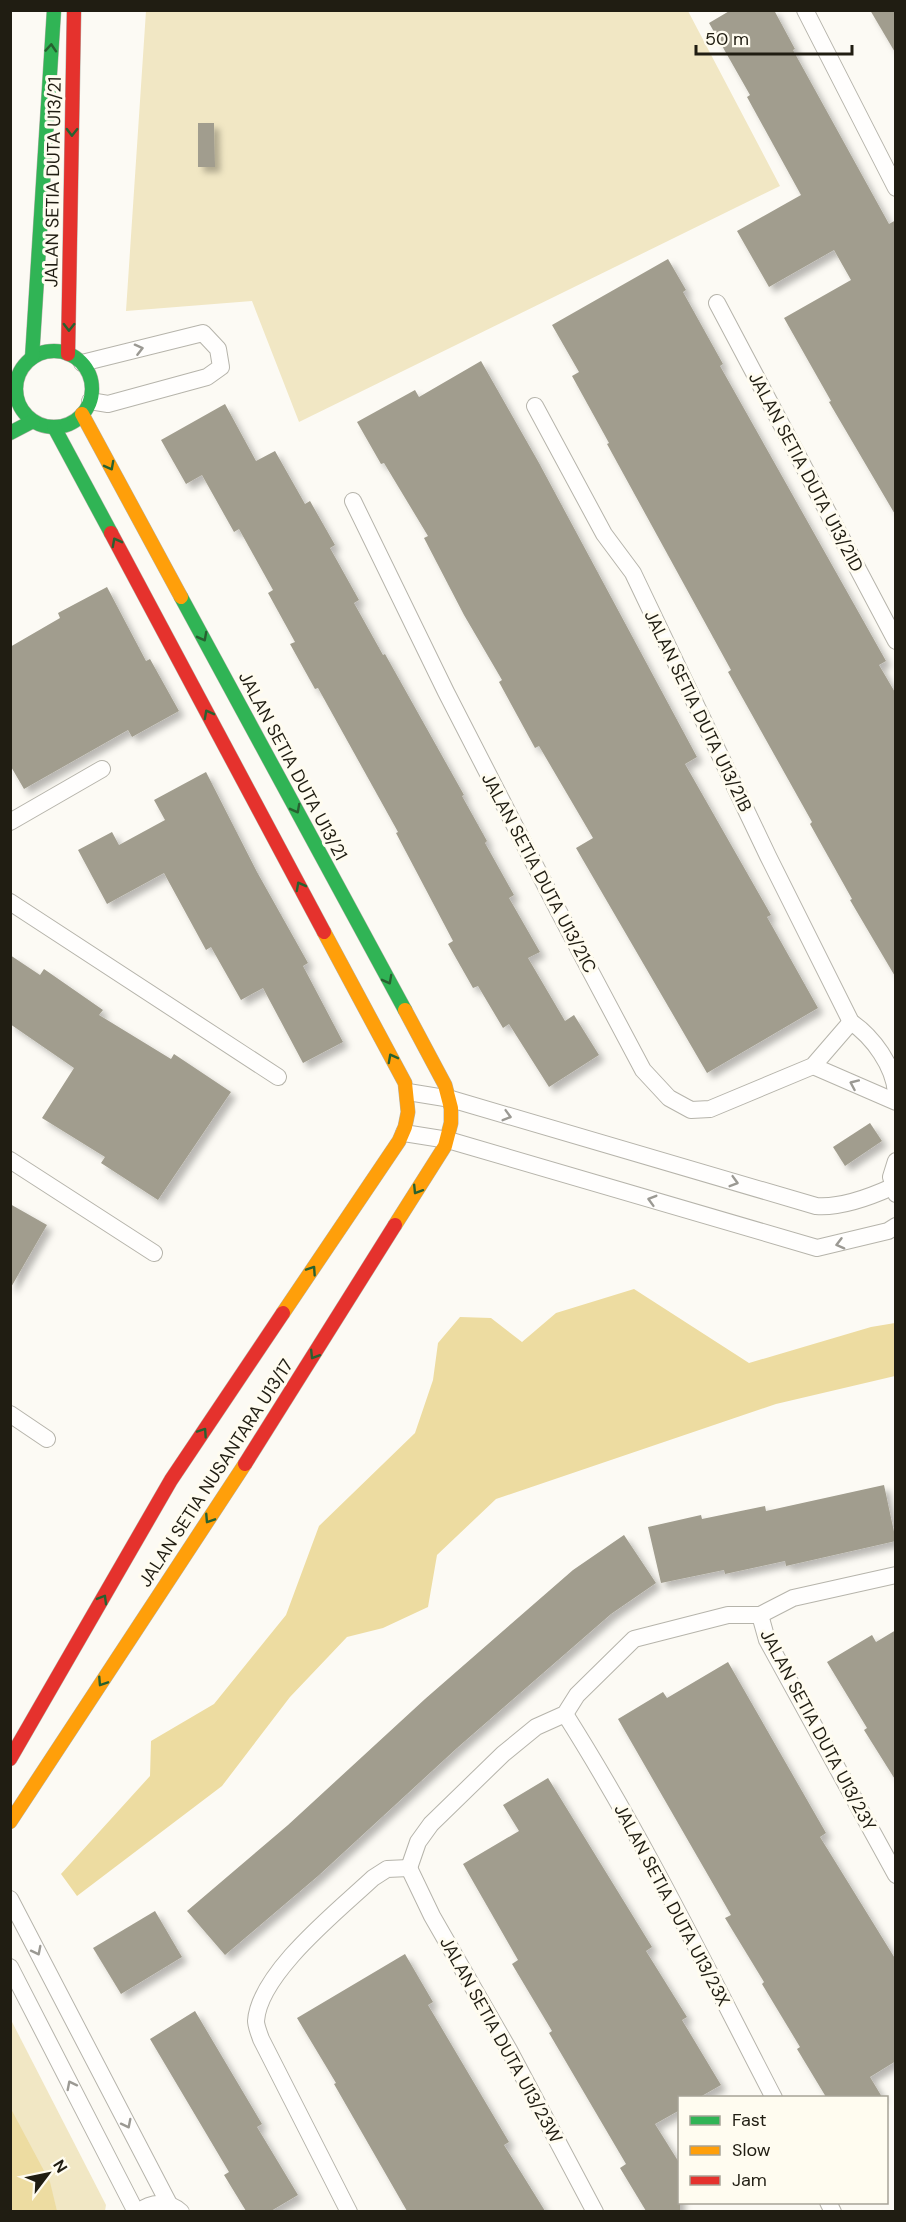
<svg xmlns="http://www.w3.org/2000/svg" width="906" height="2222" font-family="'DM Sans',sans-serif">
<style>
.green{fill:#f1e7c4}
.water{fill:#eddca1}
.building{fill:#a19d8e;filter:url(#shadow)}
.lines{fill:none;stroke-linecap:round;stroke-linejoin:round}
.street-casing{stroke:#b6b4ab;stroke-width:18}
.fast-casing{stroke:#b6b4ab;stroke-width:15}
.slow-casing{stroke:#b6b4ab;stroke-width:15}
.jam-casing{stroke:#b6b4ab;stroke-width:15}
.street{stroke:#fffefd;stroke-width:16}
.fast{stroke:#30b455;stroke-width:14}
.slow{stroke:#ff9f0a;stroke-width:14}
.jam{stroke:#e5322d;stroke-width:14}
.oneway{stroke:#276130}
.oneway2{stroke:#9b9993}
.labels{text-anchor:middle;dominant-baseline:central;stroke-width:6;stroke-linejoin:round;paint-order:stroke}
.street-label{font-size:18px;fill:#201d12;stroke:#fffcf0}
</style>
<defs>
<filter id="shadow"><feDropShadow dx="5.5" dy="5.5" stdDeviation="3" flood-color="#0004"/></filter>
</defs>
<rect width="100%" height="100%" fill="#fcfaf4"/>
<g class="green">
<path d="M146,11H688L780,186L299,422L252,301L126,311Z"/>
<path d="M10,2018L106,2205L105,2211H11Z"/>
</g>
<g class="water">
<path d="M634,1289L749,1363L871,1327L895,1323V1376L776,1404L496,1499L437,1555L428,1607L383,1628L347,1637L290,1697L222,1786L77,1896L61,1874L150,1776L151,1741L214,1704L286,1615L319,1526L415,1433L433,1380L438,1343L460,1317L491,1318L522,1342L556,1313Z"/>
<path d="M10,2107L50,2182L57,2211H11Z"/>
</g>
<g class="building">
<path d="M731,10H774L795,49L793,50L889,224L896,220V516L829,402L831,401L784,318L851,280L834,250L769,287L737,231L801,195L747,97L750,95L709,23Z"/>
<path d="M870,10H896V54Z"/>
<path d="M198,123H214L215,167H198Z"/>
<path d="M668,259L686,290L683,292L723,364L720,366L886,661L879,665L896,694V978L850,900L852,899L810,824L812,822L728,672L731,670L607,444L609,443L572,376L579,372L552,325Z"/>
<path d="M481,361L539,463L697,757L685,764L771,915L767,917L818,1008L707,1073L576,848L593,838L539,746L535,748L499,682L502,680L464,615L424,538L428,536L384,463L381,464L357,422L415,390L419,397Z"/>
<path d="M225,404L256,461L275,451L305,504L310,501L335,545L330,548L359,600L354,603L383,655L385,654L464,795L462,796L487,841L485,843L514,895L509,898L540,952L528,958L565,1021L574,1015L599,1055L549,1087L509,1024L503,1028L478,986L473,988L448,944L453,941L396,833L398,832L318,688L315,689L290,644L295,642L268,593L273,590L239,529L234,532L202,475L186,484L161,440Z"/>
<path d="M107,587L146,661L150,659L179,711L132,737L128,730L24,789L10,765V647L60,618L58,613Z"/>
<path d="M206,772L257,872L308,963L303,966L343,1042L303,1063L263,988L241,1000L211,947L206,950L164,873L107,904L78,850L112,832L119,845L165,820L154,800Z"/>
<path d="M10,955L40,975L44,969L103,1010L99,1015L171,1059L174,1054L231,1092L158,1200L101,1163L105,1157L42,1118L74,1068L10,1024Z"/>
<path d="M870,1123L882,1141L845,1166L833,1147Z"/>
<path d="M10,1204L47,1225L10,1289Z"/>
<path d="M884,1485L896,1541L786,1566L785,1561L725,1574L724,1570L661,1583L648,1527L701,1515L702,1519L765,1506L766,1511Z"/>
<path d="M624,1535L656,1583L611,1614L457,1748L318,1876L225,1955L187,1911L288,1825L425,1699L573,1570Z"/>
<path d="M896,1630V1781L864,1730L867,1728L827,1662L872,1635L876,1642Z"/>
<path d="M728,1662L826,1833L820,1837L896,1960V2061L870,2077L882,2097H826L797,2049L800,2047L762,1984L764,1982L725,1918L731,1915L618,1719L663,1692L667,1698Z"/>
<path d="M548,1778L652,1947L646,1951L687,2017L682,2020L721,2085L700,2097H680V2110L655,2124L680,2164V2211H646L620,2168L626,2164L549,2033L552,2031L512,1964L518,1960L463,1864L519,1831L503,1805Z"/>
<path d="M155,1911L182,1957L121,1994L93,1948Z"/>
<path d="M405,1954L433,2002L428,2005L509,2142L504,2145L545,2211H407L334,2084L336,2083L297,2018Z"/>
<path d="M195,2011L262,2124L257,2127L298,2195L271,2211H246L224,2175L229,2172L150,2039Z"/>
</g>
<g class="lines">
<defs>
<g id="street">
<path d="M805,10L896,188"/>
<path d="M717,303L896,641"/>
<path d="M82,363L203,333L218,349L221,367L207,377L108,404L90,401"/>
<path d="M535,406L604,534L633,573L768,856L851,1022C873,1037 894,1066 896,1093"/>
<path d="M353,501L446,692L559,912L643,1070L669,1098L691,1110L710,1109L813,1066L851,1022"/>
<path d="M10,822L102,769"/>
<path d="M10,902L278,1077"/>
<path d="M813,1066L896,1102"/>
<path d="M408,1092L451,1099L816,1206C841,1208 870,1197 892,1187"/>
<path d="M404,1133L448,1140L817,1248L888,1231L896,1226"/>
<path d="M10,1160L154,1253"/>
<path d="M896,1161L891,1177L896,1194"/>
<path d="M10,1414L47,1439"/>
<path d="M760,1615L767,1640L896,1875"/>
<path d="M565,1714C643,1837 707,1969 774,2098"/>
<path d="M409,1868L418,1842L431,1824L503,1754L536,1727L565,1714L577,1695L634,1639L728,1615H760L793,1598L896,1575"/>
<path d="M409,1868L432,1916L509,2050L595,2212"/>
<path d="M10,1899L169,2204"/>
<path d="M10,1967L136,2212"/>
<path d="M828,2202L833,2212"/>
<path d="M138,2212C151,2202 168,2200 181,2212"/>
<path d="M349,2212L261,2039C259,2033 256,2026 256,2021C259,1973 339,1910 373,1878L387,1869L409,1868"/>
</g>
<g id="fast">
<circle cx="54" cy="389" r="38"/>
<path d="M32,358L54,10"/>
<path d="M54,427L111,533"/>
<path d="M10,433L33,421"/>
<path d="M181,597L405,1010"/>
</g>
<g id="slow">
<path d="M82,414L181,597"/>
<path d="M395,1225L445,1146L451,1123V1108L445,1085L405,1010"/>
<path d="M283,1313L399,1141L405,1127L408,1112L405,1083L324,932"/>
<path d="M10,1822L245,1464"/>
</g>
<g id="jam">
<path d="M68,354L74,10"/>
<path d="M111,533L324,932"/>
<path d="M245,1464L395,1225"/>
<path d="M10,1759L171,1480L283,1313"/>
</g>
</defs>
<use href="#street" class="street-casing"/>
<use href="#fast" class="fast-casing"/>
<use href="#slow" class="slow-casing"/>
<use href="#jam" class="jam-casing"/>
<use href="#street" class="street"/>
<use href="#fast" class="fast"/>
<use href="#slow" class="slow"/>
<use href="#jam" class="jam"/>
</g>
<defs><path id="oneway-chevron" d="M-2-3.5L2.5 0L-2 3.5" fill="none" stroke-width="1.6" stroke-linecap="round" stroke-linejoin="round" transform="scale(1.5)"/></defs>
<g class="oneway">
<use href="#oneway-chevron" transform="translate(51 48) rotate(-86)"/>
<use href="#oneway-chevron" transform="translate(72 132) rotate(91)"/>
<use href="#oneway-chevron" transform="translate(69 327) rotate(91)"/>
<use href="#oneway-chevron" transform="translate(110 466) rotate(62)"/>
<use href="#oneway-chevron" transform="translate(116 542) rotate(-118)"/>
<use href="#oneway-chevron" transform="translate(203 637) rotate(62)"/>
<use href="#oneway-chevron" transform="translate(208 714) rotate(-118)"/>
<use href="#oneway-chevron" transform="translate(296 809) rotate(62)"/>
<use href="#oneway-chevron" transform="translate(300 886) rotate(-118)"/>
<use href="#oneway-chevron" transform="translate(388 980) rotate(62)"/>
<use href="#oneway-chevron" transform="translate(392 1058) rotate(-118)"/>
<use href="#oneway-chevron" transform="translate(417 1190) rotate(122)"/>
<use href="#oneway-chevron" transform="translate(312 1270) rotate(-56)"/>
<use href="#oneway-chevron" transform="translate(314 1355) rotate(122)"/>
<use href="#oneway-chevron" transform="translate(203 1432) rotate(-56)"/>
<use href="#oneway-chevron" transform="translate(209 1519) rotate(123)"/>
<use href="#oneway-chevron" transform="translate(103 1599) rotate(-60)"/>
<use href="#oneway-chevron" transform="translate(102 1682) rotate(123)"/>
</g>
<g class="oneway2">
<use href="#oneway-chevron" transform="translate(139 349) rotate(-14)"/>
<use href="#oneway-chevron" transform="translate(854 1084) rotate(-156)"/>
<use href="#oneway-chevron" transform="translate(507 1116) rotate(16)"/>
<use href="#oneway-chevron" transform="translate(734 1182) rotate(16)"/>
<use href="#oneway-chevron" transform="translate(652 1200) rotate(-164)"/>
<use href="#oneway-chevron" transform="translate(840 1244) rotate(165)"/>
<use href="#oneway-chevron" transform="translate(37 1951) rotate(63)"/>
<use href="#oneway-chevron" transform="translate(71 2085) rotate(-117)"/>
<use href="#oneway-chevron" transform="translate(127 2124) rotate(63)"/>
</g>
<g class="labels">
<g class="street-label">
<text transform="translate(53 182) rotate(-89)">JALAN SETIA DUTA U13/21</text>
<text transform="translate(806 472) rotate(62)">JALAN SETIA DUTA U13/21D</text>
<text transform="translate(698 711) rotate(64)">JALAN SETIA DUTA U13/21B</text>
<text transform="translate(293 766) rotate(62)">JALAN SETIA DUTA U13/21</text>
<text transform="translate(539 873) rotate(62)">JALAN SETIA DUTA U13/21C</text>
<text transform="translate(216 1473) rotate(-57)">JALAN SETIA NUSANTARA U13/17</text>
<text transform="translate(818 1730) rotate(62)">JALAN SETIA DUTA U13/23Y</text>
<text transform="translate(672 1905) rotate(62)">JALAN SETIA DUTA U13/23X</text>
<text transform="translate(501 2040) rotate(61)">JALAN SETIA DUTA U13/23W</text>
</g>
</g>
<rect width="906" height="2222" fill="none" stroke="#201d12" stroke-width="24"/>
<rect x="678" y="2096" width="210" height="108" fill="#fffcf0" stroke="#a6a397" stroke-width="1.5"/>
<rect x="690" y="2116" width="30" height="9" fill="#30b455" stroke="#a6a397" stroke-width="1.5"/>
<text x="732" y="2126" font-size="18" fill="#201d12">Fast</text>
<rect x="690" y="2146" width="30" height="9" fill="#ff9f0a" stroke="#a6a397" stroke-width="1.5"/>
<text x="732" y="2156" font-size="18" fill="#201d12">Slow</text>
<rect x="690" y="2176" width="30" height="9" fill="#e5322d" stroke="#a6a397" stroke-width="1.5"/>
<text x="732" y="2186" font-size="18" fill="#201d12">Jam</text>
<g transform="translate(48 2174) rotate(58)" stroke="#fffcf0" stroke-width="4.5" paint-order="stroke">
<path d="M0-4.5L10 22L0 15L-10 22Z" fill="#201d12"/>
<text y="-9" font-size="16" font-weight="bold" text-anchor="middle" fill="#201d12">N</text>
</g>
<path d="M696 45v9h156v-9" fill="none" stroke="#201d12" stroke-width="3"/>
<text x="705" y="45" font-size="18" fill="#201d12" stroke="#fffcf0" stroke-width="4.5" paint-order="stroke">50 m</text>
</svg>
